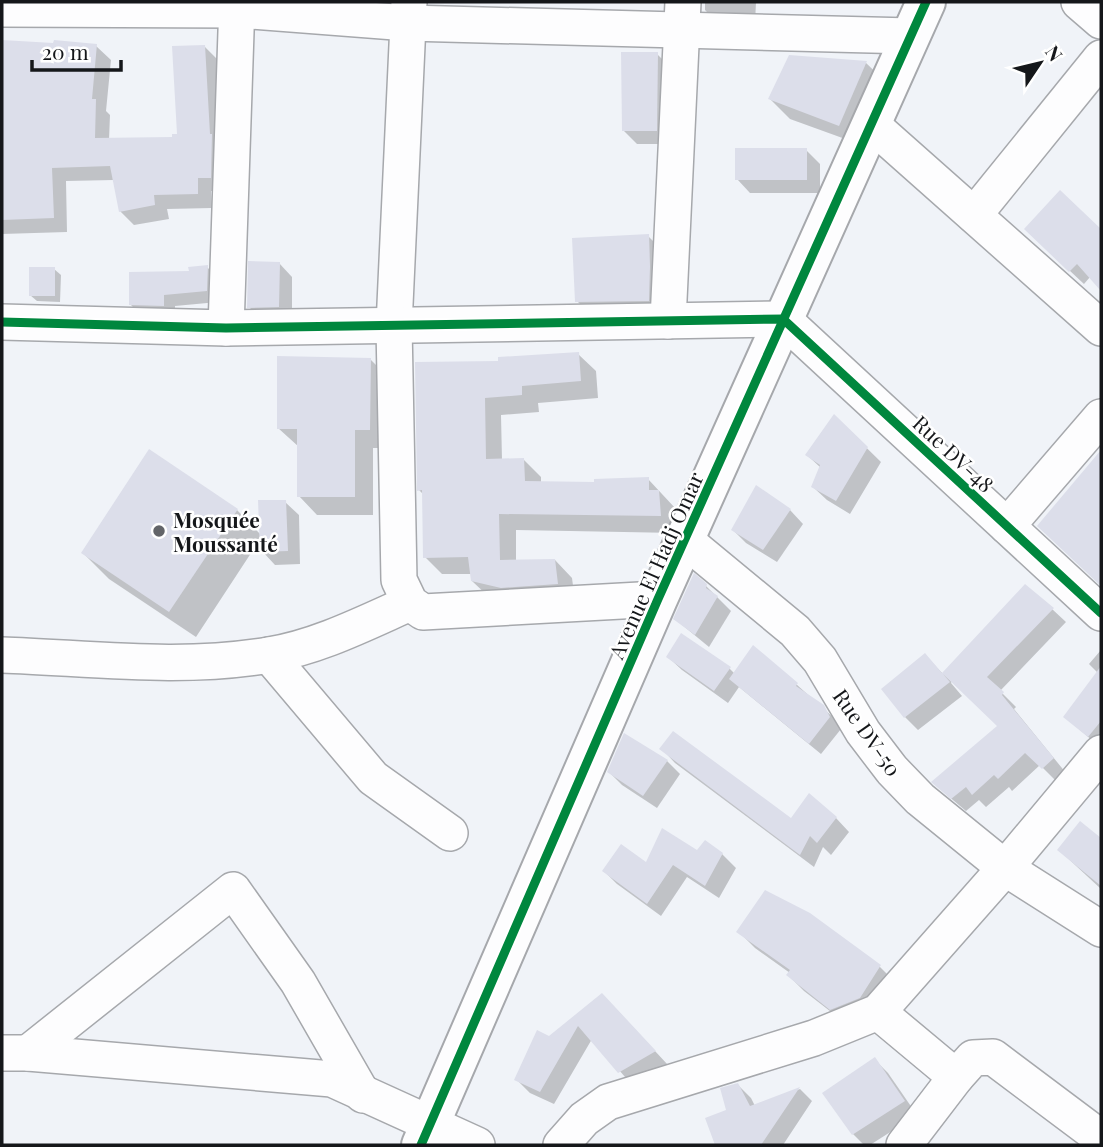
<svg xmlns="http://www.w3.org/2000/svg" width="1103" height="1147" font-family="'Playfair Display',serif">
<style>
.shadow{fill:#0003}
.building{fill:#dcdeea}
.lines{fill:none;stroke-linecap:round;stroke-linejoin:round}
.minor-casing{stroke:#a6a8ac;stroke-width:38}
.tertiary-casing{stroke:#a6a8ac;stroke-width:42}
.minor{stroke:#fdfdfe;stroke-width:35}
.tertiary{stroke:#fdfdfe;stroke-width:38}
.cycleway-casing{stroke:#fff;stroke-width:13}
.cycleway{stroke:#00873e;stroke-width:9}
.poi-dot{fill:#626468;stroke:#fff;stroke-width:2.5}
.labels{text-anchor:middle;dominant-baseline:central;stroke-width:5;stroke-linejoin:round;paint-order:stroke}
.street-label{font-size:21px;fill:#15171a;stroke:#fff}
.poi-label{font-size:21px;font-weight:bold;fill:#15171a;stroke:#fff;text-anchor:start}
</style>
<rect width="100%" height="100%" fill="#f0f3f8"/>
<g class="shadow">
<path d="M705,2H756L755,24L718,23L705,10Z"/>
<path d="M2,42L96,46L111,60L106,111L110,115L109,140L174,138L179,136L205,47L219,61L225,191H211L212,208L167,209L169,219L134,225L120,211L114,180L66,181L67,232L2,234Z"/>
<path d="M657,54L670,67L669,144H637L623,130Z"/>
<path d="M790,57L866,63L886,82L859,144L790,119L770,99Z"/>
<path d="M806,150L820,164V193H750L737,179Z"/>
<path d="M1060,193L1101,231V289L1090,277L1084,284L1039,242Z"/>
<path d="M648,236L668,256V320L597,321L577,301Z"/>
<path d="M279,263L292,277V320H262L249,307Z"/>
<path d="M207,267L219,279L218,302L175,306V317H143L131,305Z"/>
<path d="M54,269L61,275L60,302L37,301L30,295Z"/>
<path d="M578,354L596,371L598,398L538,403L539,412L501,415L502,460H524L541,477V483L596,484L648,479L676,509L677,533L516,530V561L555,560L572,578L575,601L490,598L472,581V574H442L425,557L424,495L419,490L500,363Z"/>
<path d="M370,359L389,378L388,448H373V515H317L299,496V447L278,428Z"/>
<path d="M834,416L881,462L850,514L827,500L813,487L821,468L807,455Z"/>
<path d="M1091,465L1101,475V585L1053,540Z"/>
<path d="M285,502L299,515L300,564L275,565L262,551L261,538L196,637L109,579L83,553L237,510L261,535Z"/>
<path d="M790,510L803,524L777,562L746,543L733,530Z"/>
<path d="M706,586L731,611L709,647L675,619Z"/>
<path d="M1052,609L1066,622L1000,691L1016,707L1014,709L1066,773L1056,781L1040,765L1012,791L1009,787L986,807L979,800L966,811L947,795L1000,727L952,681L951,683L962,696L918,730L905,717L925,655L943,674Z"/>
<path d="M1101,650V748L1065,717L1098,673L1089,664Z"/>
<path d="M668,657L729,668L735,674L796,684L835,719L841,729L821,754L739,687L728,703L682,670Z"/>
<path d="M662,749L792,821L836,818L849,832L831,855L823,847L814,867L675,763Z"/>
<path d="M667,761L680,774L657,808L622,785L609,772Z"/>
<path d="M1081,823L1101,840V889L1059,850Z"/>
<path d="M698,852L722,854L736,868L719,898L687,877L661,916L617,884L604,871L646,865Z"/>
<path d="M809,914L880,967L896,983L848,1025L804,991L788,975L790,973L755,948L739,932Z"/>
<path d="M615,1008L668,1065L632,1085L592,1039L554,1104L530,1093L516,1079L549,1038Z"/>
<path d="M874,1059L888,1073L917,1115L870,1145H864L853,1134L825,1094Z"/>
<path d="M738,1085L751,1098L755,1106L800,1089L812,1101L783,1145H717L708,1119L728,1111Z"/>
</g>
<g class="building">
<path d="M2,40L53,43L54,40L97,44L92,99H96L95,138L172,137V134H177L172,46L205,45L210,134H212L211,178H198V194L154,195L155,205L119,212L110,166L52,168L54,218L2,220Z"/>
<path d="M621,52H658L657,131H622Z"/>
<path d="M789,55L867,61L839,126L768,99Z"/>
<rect x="735" y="148" width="72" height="32"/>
<path d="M1060,190L1101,229V291L1077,264L1069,272L1024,229Z"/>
<path d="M649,234L650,266L649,301L575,302L572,238Z"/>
<path d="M248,261L280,262L279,307L247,308Z"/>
<path d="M208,265L207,291L164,295V306L129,305V272L189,271L188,267Z"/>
<rect x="29" y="267" width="26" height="29"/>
<path d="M579,352L581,381L522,386V395L485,398L486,459L524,458L525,481L594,482V479L649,477V490H659L661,516L499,514L500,560L555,559L558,584L501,588L471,581L468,557L423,558L422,490L417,491L415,362L498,361V357Z"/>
<path d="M277,356L371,358L370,430H355V497H297V429H277Z"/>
<path d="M834,414L868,447L836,501L811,487L820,465L805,455Z"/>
<path d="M149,449L238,509L169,612L81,553Z"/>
<path d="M1101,450V586L1037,526Z"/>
<path d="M756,485L791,509L763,550L731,530Z"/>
<path d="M258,500H286L288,551L260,552Z"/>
<path d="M694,573L707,584L706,588L718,596L695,635L673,619Z"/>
<path d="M1025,584L1054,608L987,677L1004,692L1002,695L1054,758L1042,769L1025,753L998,779L994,775L972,795L966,787L951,799L931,782L997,726L943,674L950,682L904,718L881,689L925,653L942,673Z"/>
<path d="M681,633L731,667L714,691L666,657Z"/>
<path d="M753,645L798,683L796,686L824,705L830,717L809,744L729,679Z"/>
<path d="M1101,666V721L1088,737L1063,717Z"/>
<path d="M673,731L791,818L809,793L837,817L817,843L810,836L800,855L659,749Z"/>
<path d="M624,733L668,760L643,796L607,772Z"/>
<path d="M1080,821L1101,838V886L1057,850Z"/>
<path d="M662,828L697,850L705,840L723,853L705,886L673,865L647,904L602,871L621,844L646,862Z"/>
<path d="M765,890L810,913L881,965L860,998L830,1010L786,975L790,970L736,932Z"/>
<path d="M602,993L656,1051L618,1073L578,1026L540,1092L514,1080L537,1030L549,1036Z"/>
<path d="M875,1057L905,1101L852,1135L822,1093Z"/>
<path d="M738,1083L750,1106L800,1087L761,1145H715L705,1118L726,1110L720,1088Z"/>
</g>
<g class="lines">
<defs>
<g id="minor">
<path d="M409,2L394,326L399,580L410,603L423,612L658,599"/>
<path d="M1079,2L1101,21"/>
<path d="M2,9L237,10L408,23L911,36"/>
<path d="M871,124L1101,328"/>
<path d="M974,215L1101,58"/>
<path d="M668,321L683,2"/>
<path d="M2,322L226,328L783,319L1101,613"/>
<path d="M226,328L237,2"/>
<path d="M1007,526L1101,417"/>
<path d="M686,541L795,631L820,660L863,732L892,770L920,799L1005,868L1101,929"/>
<path d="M2,655C90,658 181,670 269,655C318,647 365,623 410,603"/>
<path d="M269,655L373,778L450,833"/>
<path d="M878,1012L956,1077L904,1145"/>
<path d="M2,1053H28L332,1079L477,1145"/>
<path d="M28,1053L233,890L298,982L363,1095"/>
<path d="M956,1077L973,1058L993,1057L1101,1138"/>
<path d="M561,1145L584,1119L608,1102L814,1038L878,1012L1005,868L1101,753"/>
</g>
<path id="tertiary" d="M421,1145L658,599L926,2"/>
</defs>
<use href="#minor" class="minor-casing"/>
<use href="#tertiary" class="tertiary-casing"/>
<use href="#minor" class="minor"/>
<use href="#tertiary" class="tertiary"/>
<defs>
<g id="cycleway">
<path d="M2,322L226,328L783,319L1101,613"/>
<path d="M421,1145L658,599L926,2"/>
</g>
</defs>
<use href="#cycleway" class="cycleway-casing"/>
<use href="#cycleway" class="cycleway"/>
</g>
<circle class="poi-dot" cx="159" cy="531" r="7"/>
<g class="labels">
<g class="street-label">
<text transform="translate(954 453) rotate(43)">Rue DV-48</text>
<text transform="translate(655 565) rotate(-66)">Avenue El Hadj Omar</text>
<text transform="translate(868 732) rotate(55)">Rue DV-50</text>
</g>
<g class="poi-label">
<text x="173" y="519">Mosquée<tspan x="173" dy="24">Moussanté</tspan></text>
</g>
</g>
<rect width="1103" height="1147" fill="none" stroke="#15171a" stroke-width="7"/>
<g transform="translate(1040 63) rotate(55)" stroke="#ffffff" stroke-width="5" paint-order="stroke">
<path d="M0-5L12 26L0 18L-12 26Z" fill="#15171a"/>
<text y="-10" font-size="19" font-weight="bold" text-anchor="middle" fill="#15171a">N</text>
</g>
<path d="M32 60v10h89v-10" fill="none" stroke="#15171a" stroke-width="3.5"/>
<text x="42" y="60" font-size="21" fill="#15171a" stroke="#ffffff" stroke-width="5" paint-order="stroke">20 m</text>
</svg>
